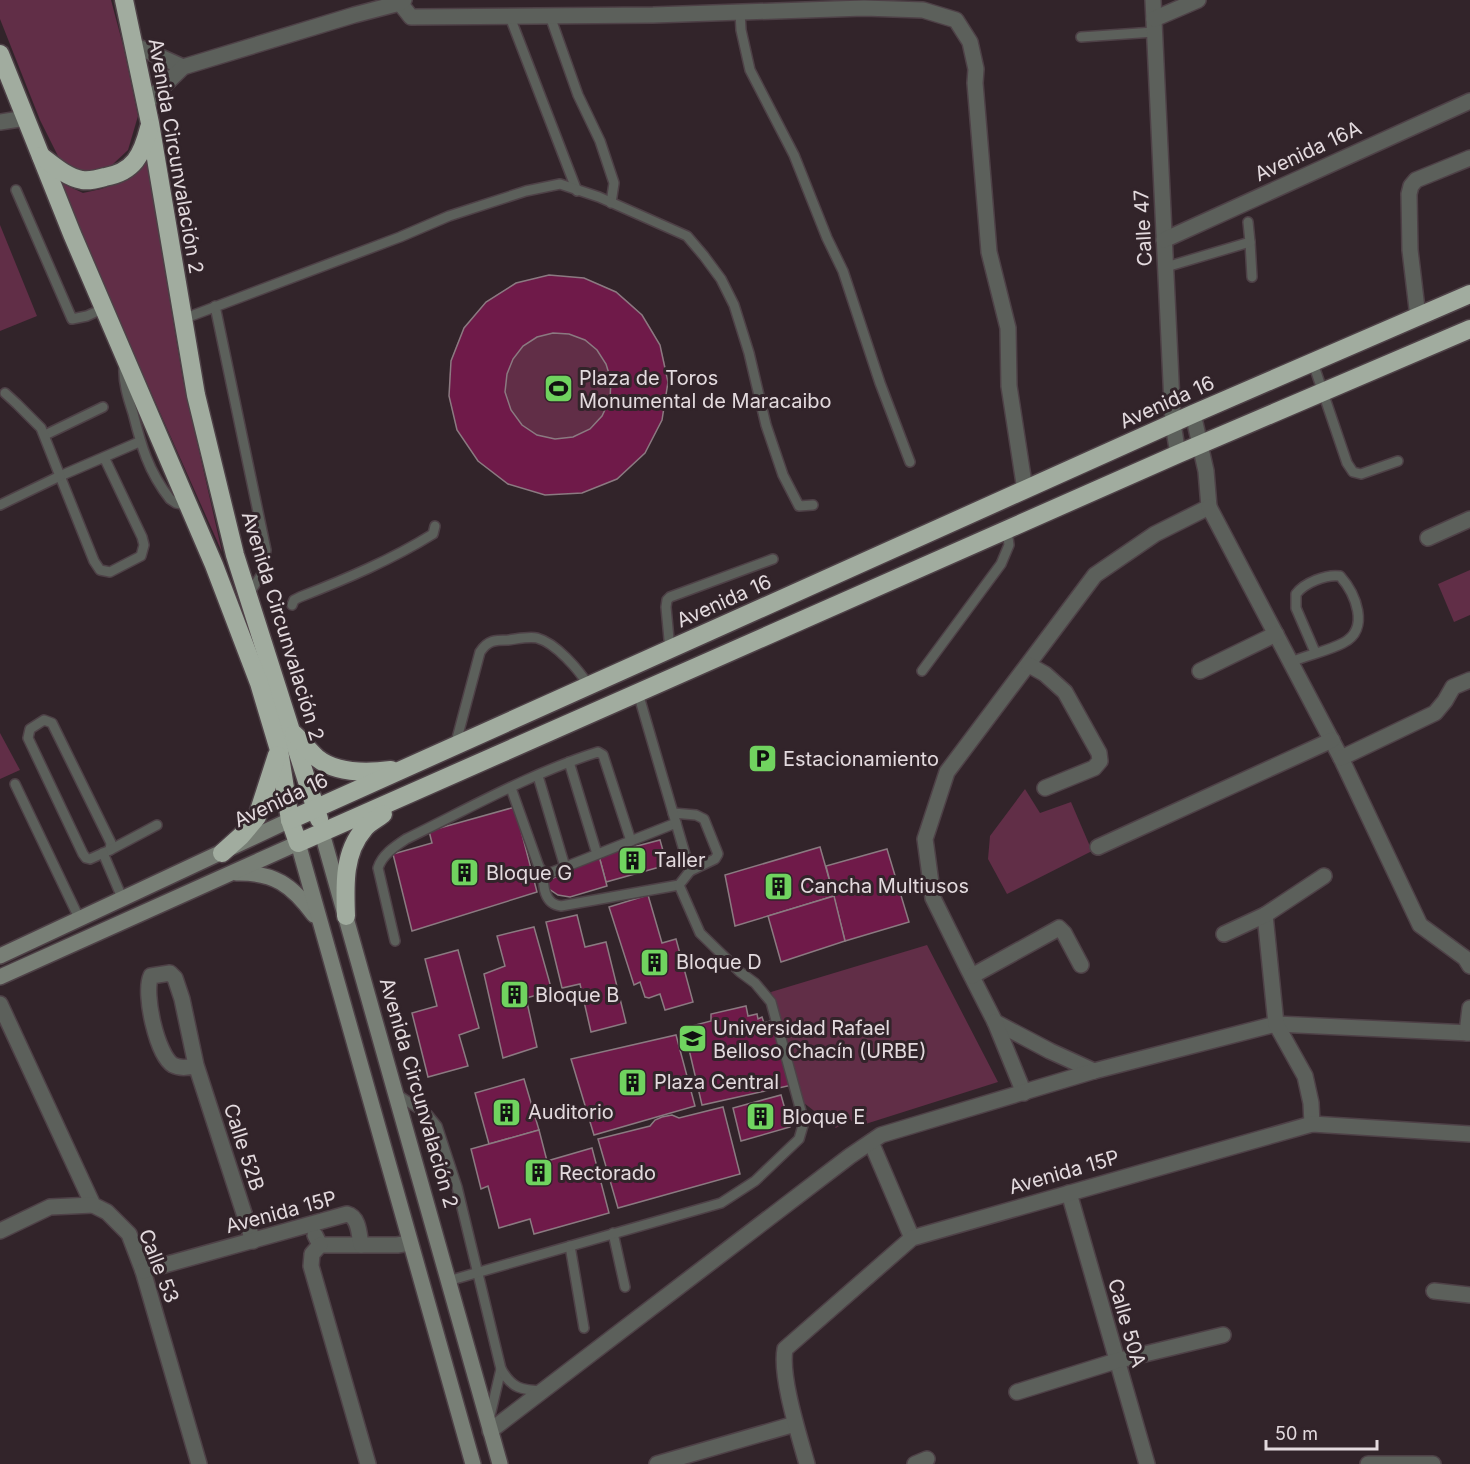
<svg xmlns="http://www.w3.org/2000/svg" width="1470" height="1464" font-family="Inter,sans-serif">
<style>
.green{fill:#612e47}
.building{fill:#6f1a49;stroke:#8b7a81;stroke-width:1.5;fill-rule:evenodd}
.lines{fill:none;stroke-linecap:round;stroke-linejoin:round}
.lane-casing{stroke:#4e4147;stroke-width:12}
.street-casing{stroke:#4e4147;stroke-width:18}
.secondary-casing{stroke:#4e4147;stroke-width:18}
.highway-casing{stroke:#4e4147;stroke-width:21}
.lane{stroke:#5c605b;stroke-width:9}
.street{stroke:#5c605b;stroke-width:15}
.secondary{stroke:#787f76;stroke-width:15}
.highway{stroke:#a1ac9f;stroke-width:18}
.labels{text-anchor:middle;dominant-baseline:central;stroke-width:6;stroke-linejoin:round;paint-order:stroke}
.street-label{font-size:20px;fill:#e3dade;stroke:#32242a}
.poi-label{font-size:20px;fill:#e3dade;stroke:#32242a;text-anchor:start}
</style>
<rect width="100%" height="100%" fill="#32242a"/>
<g class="green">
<path d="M0,0H111L124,49L138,116L128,150L112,165L94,174L74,172L58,156L40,120L0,19Z"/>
<path d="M146,158L183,380L222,552L57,181L83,193L101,189L119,183L138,172Z"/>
<path d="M0,225L37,316L0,331Z"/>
<circle cx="558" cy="385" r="109"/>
<path d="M1470,570V615L1454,622L1438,584Z"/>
<path d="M0,733L20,770L0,779Z"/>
<path d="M1025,789L1040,813L1071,802L1092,851L1007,894L988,859L990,836Z"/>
<path d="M927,945L998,1082L856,1127L850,1119L836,1128L804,1103L771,992Z"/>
</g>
<g class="building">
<path d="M549,275L584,278L616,292L642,315L660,345L668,382L662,420L645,453L617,479L582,493L545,495L508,484L478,461L457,430L449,396L451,361L464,328L486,302L516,283ZM553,333L569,334L585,340L597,350L606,364L611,380L610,399L602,416L590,429L573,437L555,439L537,435L522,425L511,410L505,392L507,374L513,359L523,346L537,337Z"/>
<path d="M515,807L537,892L412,931L393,854L432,843L429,831Z"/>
<path d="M660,840L667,865L606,882L599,856Z"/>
<path d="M820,847L834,896L735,926L725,875Z"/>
<path d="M887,849L909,922L845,941L826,866Z"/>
<path d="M599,856L607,886L570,897L558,895L549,889L547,881Z"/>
<path d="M648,895L662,943L676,939L693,1002L665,1010L660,994L649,998L645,997L640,982L634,985L609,907Z"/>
<path d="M834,896L845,941L781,962L768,916Z"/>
<path d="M577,915L585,947L606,942L626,1023L591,1032L580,984L562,988L546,922Z"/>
<path d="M534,927L552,991L526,998L537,1047L503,1058L484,974L505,966L497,936Z"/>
<path d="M458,950L479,1028L459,1035L468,1066L428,1077L412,1013L437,1006L425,959Z"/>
<path d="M746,1006L748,1016L757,1014L758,1019L762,1017L764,1023L774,1020L792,1085L702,1105L684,1028L711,1021V1014Z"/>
<path d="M676,1035L695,1106L594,1135L571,1059Z"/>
<path d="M524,1079L539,1130L489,1144L475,1093Z"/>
<path d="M781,1095L790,1127L741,1141L733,1108Z"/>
<path d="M723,1107L740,1174L618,1208L598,1139L650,1126L655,1120L662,1117L672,1115L679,1118Z"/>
<path d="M539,1130L547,1161L592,1148L609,1213L534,1234L530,1219L499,1228L488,1186L481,1189L471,1149Z"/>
</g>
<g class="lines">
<defs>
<g id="lane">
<path d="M740,12L741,30L750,70L794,155L827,238L843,271L880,383L910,462"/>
<path d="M550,16L578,95L600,141L614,183L611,203"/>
<path d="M510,17L577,191"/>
<path d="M1081,37L1154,32"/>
<path d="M16,190L72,319L87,316L104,308"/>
<path d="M1250,242L1252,277"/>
<path d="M1166,267L1250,242L1248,222"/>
<path d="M215,306L266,550L262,574L248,595"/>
<path d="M183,319L400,237L449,216L526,191L560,184L599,197L687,236L704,256L721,279L734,305L749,353L766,425L783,475L799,506L813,505"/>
<path d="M1313,363L1347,463L1353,472L1361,474L1398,461"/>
<path d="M124,367C123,382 128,398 133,413C141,445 148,471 170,499L176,503L189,506"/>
<path d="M45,435L103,407"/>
<path d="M104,457L142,537L144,545L141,556L110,572L100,570L94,561L60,476L139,442"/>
<path d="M0,505L60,476L41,428L17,404L5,393"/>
<path d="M292,605L294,600L300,597C346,579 391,560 433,534L435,526"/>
<path d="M670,650L666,607L667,600L670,597L773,559"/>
<path d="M1291,662C1307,655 1328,651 1343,643C1371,629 1355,593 1340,576C1326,574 1304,583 1296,594V608L1315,652"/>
<path d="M922,671L1001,564L1009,545L1007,530"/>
<path d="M44,720L52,723L111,843L110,850L90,859L86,858L83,854L28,738L30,729Z"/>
<path d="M455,746L480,652C488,640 495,640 508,640C517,639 529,636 537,638C556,643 579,670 589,686"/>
<path d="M569,762L597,854"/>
<path d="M538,776L565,867"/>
<path d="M15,784L80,920"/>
<path d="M511,788L539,867L543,872L550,873L676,823"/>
<path d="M673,813L696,815L704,819L718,854L715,859L690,871"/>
<path d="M110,850L157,825"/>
<path d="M103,853L123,900"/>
<path d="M543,872C543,886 544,904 561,906L679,885L690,871L638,693"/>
<path d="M395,941L378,868C382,855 394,847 406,839C468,809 531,773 598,752L603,755L631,841"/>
<path d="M395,1093L428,1115L437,1126L457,1187L501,1369L489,1420"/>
<path d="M613,1233L625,1287"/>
<path d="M570,1246L584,1328"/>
<path d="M448,1281L721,1203L755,1181L799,1139L804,1122L771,1002L755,983L740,972L700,933L679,885"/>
<path d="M501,1369C512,1389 522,1390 543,1391"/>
</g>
<g id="street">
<path d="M1153,0L1173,424L1178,454"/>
<path d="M400,3L411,17L653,15L864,8L923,10L956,20L970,42L976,69L975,83L989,252L1008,328L1009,386L1025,490"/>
<path d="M1154,19L1198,0"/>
<path d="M134,45L183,67"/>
<path d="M146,103L183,67L354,15L400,3L404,0"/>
<path d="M0,122L26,118"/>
<path d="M1164,240L1470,101"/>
<path d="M1418,317L1410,250L1409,194L1411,186L1416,180L1470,158"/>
<path d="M1193,414L1206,471L1209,507L1155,534L1095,575L947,772L925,839L933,898L968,969L995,1022L1050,1051L1094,1071L1276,1024L1470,1033"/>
<path d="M1209,507L1341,758L1420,925L1465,958L1470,966"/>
<path d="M1428,538L1470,519"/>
<path d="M1029,665L1045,674L1065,692L1099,753L1100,761L1094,768L1045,788"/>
<path d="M1200,671L1276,634"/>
<path d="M1341,758L1435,713L1445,701L1453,687L1470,680"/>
<path d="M1098,847L1332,740"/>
<path d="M1265,915L1276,1024L1305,1076L1311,1103L1312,1124"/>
<path d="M1224,934L1265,915L1324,876"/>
<path d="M972,976L1059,928L1064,933L1081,965"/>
<path d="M0,1004L93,1205L107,1212L129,1234L143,1271L199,1464"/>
<path d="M995,1022L1024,1093"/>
<path d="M1467,1033L1470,1008"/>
<path d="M196,1065C188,1068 181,1069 173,1065C157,1055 143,993 151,976L170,973L175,978L182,999L196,1065L253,1241"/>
<path d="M871,1142L912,1238"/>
<path d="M1069,1193L1147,1464"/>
<path d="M0,1231L50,1207L93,1205"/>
<path d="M315,1235L320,1245H361"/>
<path d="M320,1245L312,1254L311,1266L368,1464"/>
<path d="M143,1271L347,1214C359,1217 359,1234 361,1245H397L410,1243"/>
<path d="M1434,1291L1470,1295"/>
<path d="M1017,1392L1116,1361L1223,1335"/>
<path d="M490,1431L850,1156L881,1135L1094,1071"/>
<path d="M657,1464L795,1424"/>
<path d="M807,1464C799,1435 780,1377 785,1349L912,1238L1312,1124L1470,1134"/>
<path d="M915,1464L927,1459"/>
<path d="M1368,1464H1433"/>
</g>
<g id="secondary">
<path d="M322,833L500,1464"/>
<path d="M236,873C274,872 292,885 314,915"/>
<path d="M0,956L290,820"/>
<path d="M0,977L298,843L473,1464"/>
</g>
<g id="highway">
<path d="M124,0L150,123L196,395L235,555L319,819"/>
<path d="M0,54L72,234L214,565L259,683L279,750L290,820L298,843L1178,454L1470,329"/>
<path d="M41,156C53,165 66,177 82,180C89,181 98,179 105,177C134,172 142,155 149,128"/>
<path d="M294,734C302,741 309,751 317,758C337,774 368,773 391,770"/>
<path d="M290,820L1193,414L1470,294"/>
<path d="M222,853L241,836L257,817L277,755"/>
<path d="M346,916C345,887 343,853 364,829C368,823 377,819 383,814"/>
</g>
</defs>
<use href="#lane" class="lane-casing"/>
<use href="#street" class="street-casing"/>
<use href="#secondary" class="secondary-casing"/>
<use href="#highway" class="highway-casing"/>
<use href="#lane" class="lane"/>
<use href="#street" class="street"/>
<use href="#secondary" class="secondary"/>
<use href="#highway" class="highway"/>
</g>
<defs>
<symbol id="stadium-square" viewBox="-11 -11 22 22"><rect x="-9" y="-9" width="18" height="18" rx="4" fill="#70d35f" stroke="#32242a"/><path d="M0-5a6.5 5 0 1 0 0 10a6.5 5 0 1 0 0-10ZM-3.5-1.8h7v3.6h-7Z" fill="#111"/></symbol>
<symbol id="parking-square" viewBox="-11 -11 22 22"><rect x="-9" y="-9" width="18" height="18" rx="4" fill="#70d35f" stroke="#32242a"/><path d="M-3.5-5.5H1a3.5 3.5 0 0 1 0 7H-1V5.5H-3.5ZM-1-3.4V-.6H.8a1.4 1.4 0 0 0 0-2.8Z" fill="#111"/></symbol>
<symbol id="building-square" viewBox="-11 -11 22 22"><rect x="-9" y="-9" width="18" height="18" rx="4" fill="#70d35f" stroke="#32242a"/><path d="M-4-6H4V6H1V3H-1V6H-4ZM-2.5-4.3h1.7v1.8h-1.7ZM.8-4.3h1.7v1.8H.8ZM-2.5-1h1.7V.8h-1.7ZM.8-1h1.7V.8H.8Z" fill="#111"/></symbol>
<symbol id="university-square" viewBox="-11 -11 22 22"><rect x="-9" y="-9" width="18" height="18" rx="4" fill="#70d35f" stroke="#32242a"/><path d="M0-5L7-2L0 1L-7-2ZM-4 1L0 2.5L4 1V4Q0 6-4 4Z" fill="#111"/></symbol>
</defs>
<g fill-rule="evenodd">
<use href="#stadium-square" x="542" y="372" width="33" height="33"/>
<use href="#parking-square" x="746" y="742" width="33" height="33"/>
<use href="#building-square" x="616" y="844" width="33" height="33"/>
<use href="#building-square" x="448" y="856" width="33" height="33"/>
<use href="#building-square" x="762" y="870" width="33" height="33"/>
<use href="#building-square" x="638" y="946" width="33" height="33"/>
<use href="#building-square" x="498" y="978" width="33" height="33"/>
<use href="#university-square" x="676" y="1022" width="33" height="33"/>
<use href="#building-square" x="616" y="1066" width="33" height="33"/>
<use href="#building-square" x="490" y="1096" width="33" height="33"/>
<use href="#building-square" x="744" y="1100" width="33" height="33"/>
<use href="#building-square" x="522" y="1156" width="33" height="33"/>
</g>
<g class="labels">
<g class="street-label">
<text transform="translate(1308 151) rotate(-25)">Avenida 16A</text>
<text transform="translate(176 156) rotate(80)">Avenida Circunvalación 2</text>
<text transform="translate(1143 228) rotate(-93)">Calle 47</text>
<text transform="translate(1167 402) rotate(-24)">Avenida 16</text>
<text transform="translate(724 601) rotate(-24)">Avenida 16</text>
<text transform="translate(283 626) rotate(73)">Avenida Circunvalación 2</text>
<text transform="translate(281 800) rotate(-25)">Avenida 16</text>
<text transform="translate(419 1093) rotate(74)">Avenida Circunvalación 2</text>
<text transform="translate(244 1147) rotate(72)">Calle 52B</text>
<text transform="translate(1064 1172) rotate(-16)">Avenida 15P</text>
<text transform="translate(281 1212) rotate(-15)">Avenida 15P</text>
<text transform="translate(159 1266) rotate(69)">Calle 53</text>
<text transform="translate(1127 1323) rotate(74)">Calle 50A</text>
</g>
<g class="poi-label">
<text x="579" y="378">Plaza de Toros<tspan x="579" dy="23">Monumental de Maracaibo</tspan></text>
<text x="783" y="759">Estacionamiento</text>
<text x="654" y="860">Taller</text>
<text x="486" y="873">Bloque G</text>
<text x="800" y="886">Cancha Multiusos</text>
<text x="676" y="962">Bloque D</text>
<text x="535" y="995">Bloque B</text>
<text x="713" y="1028">Universidad Rafael<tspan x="713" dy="23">Belloso Chacín (URBE)</tspan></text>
<text x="654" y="1082">Plaza Central</text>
<text x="528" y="1112">Auditorio</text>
<text x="782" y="1117">Bloque E</text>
<text x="559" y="1173">Rectorado</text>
</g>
</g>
<path d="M1266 1440v9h111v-9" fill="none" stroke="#e3dade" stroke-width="3"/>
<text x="1275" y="1440" font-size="18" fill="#e3dade" stroke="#32242a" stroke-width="4.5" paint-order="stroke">50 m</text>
</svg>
